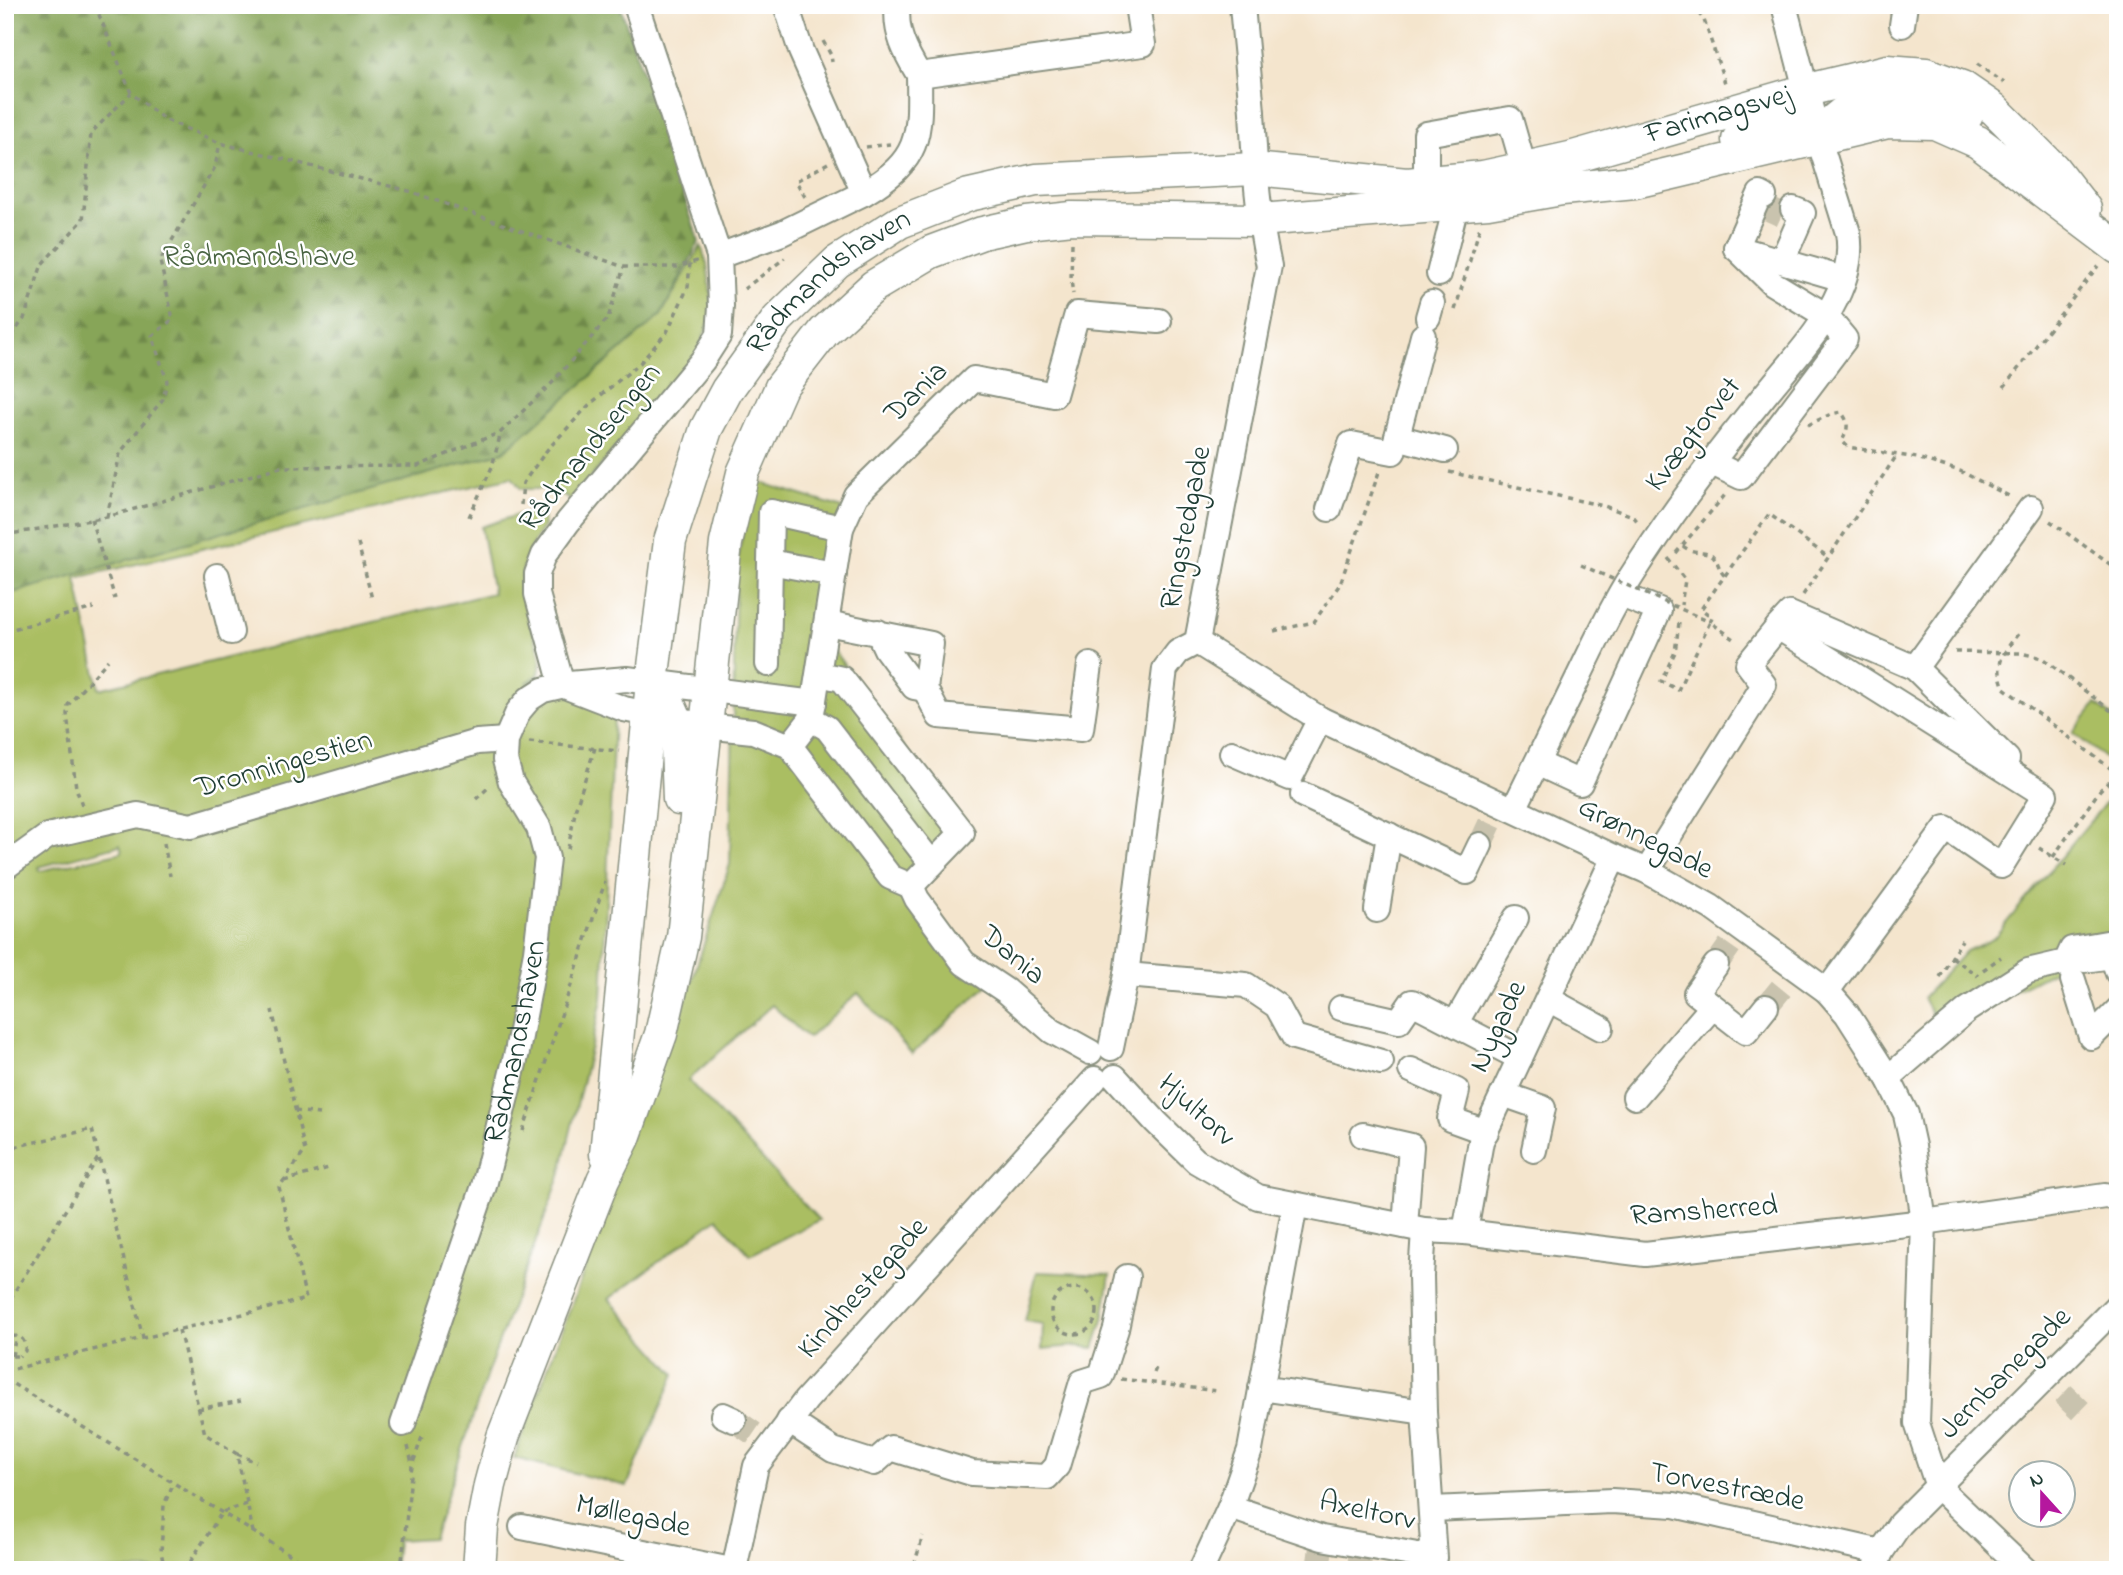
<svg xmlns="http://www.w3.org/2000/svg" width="2123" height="1575" font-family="'Indie Flower',sans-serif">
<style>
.green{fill:#aabe62;stroke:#647e4b;stroke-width:2;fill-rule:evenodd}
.forest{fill:url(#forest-firs);stroke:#537146;stroke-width:2}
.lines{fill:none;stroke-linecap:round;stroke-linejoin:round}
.minor-tunnel{stroke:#c9c3ae;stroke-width:24;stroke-dasharray:24 12;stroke-linecap:butt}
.minor-casing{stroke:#8a9180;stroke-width:28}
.major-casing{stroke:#8a9180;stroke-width:35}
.path{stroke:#8a9180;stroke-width:3.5;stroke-dasharray:5 5;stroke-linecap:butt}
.minor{stroke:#fff;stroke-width:24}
.major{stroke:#fff;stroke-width:32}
.path-bridge{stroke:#8a9180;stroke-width:3.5;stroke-dasharray:5 5;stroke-linecap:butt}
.labels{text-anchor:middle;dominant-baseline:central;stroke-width:5;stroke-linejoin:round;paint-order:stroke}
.street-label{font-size:30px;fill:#1f3d34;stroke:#fff}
.park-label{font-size:30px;fill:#496442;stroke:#fff}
</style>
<defs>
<pattern id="forest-firs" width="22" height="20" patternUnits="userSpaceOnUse" patternTransform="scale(1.75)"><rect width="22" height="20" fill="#87a558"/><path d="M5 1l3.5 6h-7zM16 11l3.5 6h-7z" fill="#6e884a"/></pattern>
</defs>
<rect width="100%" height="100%" fill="#fff"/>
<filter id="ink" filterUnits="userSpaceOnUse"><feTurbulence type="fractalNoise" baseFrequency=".0143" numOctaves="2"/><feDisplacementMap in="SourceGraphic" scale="14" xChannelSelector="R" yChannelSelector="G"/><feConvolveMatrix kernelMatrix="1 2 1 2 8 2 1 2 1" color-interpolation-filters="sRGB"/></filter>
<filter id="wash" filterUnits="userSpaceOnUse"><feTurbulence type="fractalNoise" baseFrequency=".00686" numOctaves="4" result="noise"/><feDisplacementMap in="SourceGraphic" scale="28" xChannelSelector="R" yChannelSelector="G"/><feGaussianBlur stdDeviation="1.57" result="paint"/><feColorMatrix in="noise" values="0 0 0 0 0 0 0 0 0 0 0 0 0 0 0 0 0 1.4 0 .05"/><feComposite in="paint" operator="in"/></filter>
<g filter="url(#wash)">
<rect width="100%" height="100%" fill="#f4e5cd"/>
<g class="green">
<path d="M701,246L707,264L713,312L696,356L571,500L549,489H521L512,477L76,578L99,689L493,593L481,527L523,513L543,516L544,526C515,567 517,586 533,632C539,649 543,656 539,674L526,683L565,667L616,670L602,1000L560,1176L487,1374L433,1538L397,1540L394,1570H5V595L503,452L661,315ZM120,845L122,852L40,871L39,867Z"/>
<path d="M752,480L846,509L826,640L912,758L967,827L909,883L992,981L912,1054L858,993L808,1038L772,1005L688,1080L819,1220L750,1255L717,1218L609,1299L675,1374L627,1486L514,1458L586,1266L621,1152L677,1026L730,864L736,570Z"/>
<path d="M2096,704L2118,721V768L2073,733Z"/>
<path d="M2113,794L2118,801V938L1940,1029L1923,998L1966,951L1993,939Z"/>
<path d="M1037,1272L1110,1275L1103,1320L1094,1348L1075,1346L1042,1349L1043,1324L1025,1321Z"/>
</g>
<path class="forest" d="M5,5H620L699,242L661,315L503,452L5,595Z"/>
</g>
<g filter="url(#ink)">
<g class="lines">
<g class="minor-tunnel">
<path d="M1760,205L1788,218"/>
<path d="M1480,845L1493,817"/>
<path d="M1716,965L1732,942"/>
<path d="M1766,1007L1788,980"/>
<path d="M2063,1394L2088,1418"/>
<path d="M734,1420L759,1437"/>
<path d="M1318,1570L1321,1547"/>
<path d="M1359,1570L1360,1558"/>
</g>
<defs>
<g id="minor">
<path d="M898,5C894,32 906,53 919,75L1143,44L1137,5"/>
<path d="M1902,25L1905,5"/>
<path d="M1426,182V134L1510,119L1524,168"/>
<path d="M864,193C921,159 920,137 919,75"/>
<path d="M1736,248L1760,194L1764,196"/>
<path d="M1740,249L1843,279"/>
<path d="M719,256L782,233L864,193L801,51L786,5"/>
<path d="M1782,261L1803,213L1793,209"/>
<path d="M1439,274L1456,205"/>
<path d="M1428,317L1432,303"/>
<path d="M1397,437L1445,450"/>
<path d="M1710,462L1741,477L1845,339L1825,315L1772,283L1736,248"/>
<path d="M1329,509L1351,444L1393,452L1423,336"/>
<path d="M770,562L834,574"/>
<path d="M217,576L231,632"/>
<path d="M827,623L931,644L925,689L914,687L886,649L878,632"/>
<path d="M1778,627L1790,614L1915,668L2007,759"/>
<path d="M1197,642L1320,719L1614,857L1647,871L1711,907L1827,991L1847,1014L1888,1078L1906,1114L1913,1146L1924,1222L1917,1423L1938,1487L2025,1570"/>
<path d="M768,664L771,512L841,528"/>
<path d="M1915,668L2031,508"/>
<path d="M819,674L842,679L962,833L911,886"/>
<path d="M562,685L537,594V574L544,555L568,522L703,360L719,335L721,306L719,256L636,5"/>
<path d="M567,687L624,709L705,726L753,731L790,746L890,877L911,886"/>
<path d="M925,689L939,716L1081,729L1090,665"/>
<path d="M811,719L827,728L932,864"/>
<path d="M790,746L811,719L841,528L856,495L974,379L1054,395L1077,314L1159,321"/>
<path d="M1232,753L1290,778L1320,719"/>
<path d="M1537,763L1580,783L1659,610L1621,595"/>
<path d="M1303,795L1467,872L1480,845"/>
<path d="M1514,809C1535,766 1556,723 1577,680C1594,645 1610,610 1631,577C1677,504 1728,439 1783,373C1815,335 1857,285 1848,233L1819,140L1784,5"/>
<path d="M5,867L48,836L138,815L191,826L477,742L506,740"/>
<path d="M1647,871L1764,685L1748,664L1778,627L2045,795L2001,866L1946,828L1827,991"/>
<path d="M911,886L917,899L964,963L1006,991L1052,1031L1090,1052"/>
<path d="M1377,910L1389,835"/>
<path d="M2084,960L2112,956L2118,973"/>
<path d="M1716,965L1696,993L1746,1032L1766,1007"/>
<path d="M1126,975L1246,985L1277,1006L1294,1037L1381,1062"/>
<path d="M2073,980L2091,1037L2118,1010"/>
<path d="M1548,999L1601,1028"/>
<path d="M1341,1008L1399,1021L1412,1002L1520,1058"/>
<path d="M1455,1024L1516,918"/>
<path d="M1111,1048L1126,975L1165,669L1178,652L1197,642L1269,266C1257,213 1255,166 1252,112C1249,76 1245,41 1242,5"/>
<path d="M1411,1070L1457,1091L1450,1119L1486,1132"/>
<path d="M1115,1077L1156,1122L1196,1161L1258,1197L1424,1230L1465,1232L1645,1254L1924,1222L2105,1196L2118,1198"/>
<path d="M1888,1078L1967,1010L2028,971L2066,962L2072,949L2118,941"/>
<path d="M1503,1094L1543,1108L1534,1150"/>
<path d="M1635,1097L1712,1007"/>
<path d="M1363,1135L1411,1146L1405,1226"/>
<path d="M1465,1232L1481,1141L1614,857"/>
<path d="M1261,1388L1424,1412L1434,1558L1322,1538L1230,1507L1250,1450L1295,1205"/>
<path d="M1424,1412L1421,1276L1424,1230"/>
<path d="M723,1415L734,1420"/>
<path d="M789,1421L833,1450L874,1463L891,1448L972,1473L1047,1477L1057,1466L1082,1382L1101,1376L1116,1329L1127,1277"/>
<path id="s1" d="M403,1424L484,1186L517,1052L536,952L547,858L539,828L511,782L505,760L506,740L518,712L529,699L543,690L569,684L627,679L814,703"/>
<path d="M1432,1509L1612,1501L1674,1505L1881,1552"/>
<path d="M522,1527L731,1570"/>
<path d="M734,1570L756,1466L806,1400L1095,1079"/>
<path d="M1201,1570L1230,1507"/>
<path d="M1874,1570L1881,1552L1900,1524L2118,1305"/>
</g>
<g id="major">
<path d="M1820,138C1844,97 1893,91 1936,104C1946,107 1957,109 1967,115"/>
<path d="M1738,140C1771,133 1794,123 1807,90"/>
<path d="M652,682L668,702L676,720L679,799"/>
<path id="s2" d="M606,1154L652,682L670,541L706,429L727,390L778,319L837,262L900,222L969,195L1036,180L1254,169L1407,184L1483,177L1570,158L1807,90L1887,71L1926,74L1962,87L1994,109L2053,168L2085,209"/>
<path d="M479,1570L482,1527L490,1485L503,1437L603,1180L624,1138L661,1034L683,937L726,543L743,473L781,387L824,332L874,286L931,252L982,233L1027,223L1072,218L1259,220L1488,202L1562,189L1635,182L1888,122L1935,123L1978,142L2118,248"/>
</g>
</defs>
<use href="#minor" class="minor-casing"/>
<use href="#major" class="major-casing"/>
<g class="path">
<path d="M95,5L131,93L164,119L220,143L409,191L624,267H677L697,261"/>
<path d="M1692,5L1704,20L1726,86"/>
<path d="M823,41L831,55L832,62"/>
<path d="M1977,64L2004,83"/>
<path d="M866,147L890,144"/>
<path d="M805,197L796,181L828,163"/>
<path d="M1072,243L1071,280L1073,294"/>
<path d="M744,289L785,258"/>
<path d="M1455,310L1480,227"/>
<path d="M5,344L24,319L42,264L83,220L91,133L131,93"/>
<path d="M2004,387L2098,266"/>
<path d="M1808,425L1831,414L1841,412C1850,422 1848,430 1842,441L1848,447L1917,458L1960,471L2011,497"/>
<path d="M1449,472L1604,506L1633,516L1639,523"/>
<path d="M521,505L523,483L547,450L589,405L640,363L667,332L688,287L690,263"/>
<path d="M107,517L120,453L163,399L167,381L152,336L173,319L160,261L215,167L220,143"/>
<path d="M469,517L492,467L501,432"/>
<path d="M91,519L115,599"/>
<path d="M2050,521L2118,570"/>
<path d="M5,535L107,517L280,467L418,466L501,432L552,383L608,318L624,267"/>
<path d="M358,543L372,599"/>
<path d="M1683,546C1694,555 1702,549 1712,555C1719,561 1718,570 1725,576"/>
<path d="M1676,553L1725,495"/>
<path d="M1668,558L1685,580L1681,605"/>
<path d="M1803,595L1897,455"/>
<path d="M1710,622L1712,617L1701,609L1769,514L1828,557"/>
<path d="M1679,623L1675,652L1661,681L1678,690L1710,622L1737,641"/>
<path d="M5,631L94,608"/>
<path d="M1274,631L1314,622L1340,584L1379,472"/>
<path d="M2018,634C2003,653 1994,663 2004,688L2118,774"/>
<path d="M1955,652L2021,653L2042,658L2118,716"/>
<path d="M529,742L619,751"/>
<path d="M476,799L490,786"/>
<path d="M82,805L76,788L67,714L68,705L108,660"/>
<path d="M164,843L170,876"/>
<path d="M2039,848L2066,865"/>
<path d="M568,849L576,807L595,748"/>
<path d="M2053,857L2100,790L2117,774"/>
<path d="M1952,957L1978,976"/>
<path d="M1983,970L2001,957"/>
<path d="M1940,977L1962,940"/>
<path d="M295,1111L319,1114"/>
<path d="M523,1131L605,882"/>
<path d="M5,1149L92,1129L143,1338"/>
<path d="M284,1181L332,1167"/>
<circle cx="1074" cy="1311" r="23"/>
<path d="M5,1307L98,1158"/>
<path d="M179,1330L205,1434L237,1454L253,1532"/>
<path d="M5,1343L9,1337C20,1334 26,1339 25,1351L19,1356"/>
<path d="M5,1349L12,1356H19"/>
<path d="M12,1356L16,1335"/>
<path d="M5,1371L306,1299L279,1187L305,1151L272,1010"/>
<path d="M1154,1373L1157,1365"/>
<path d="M5,1379L315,1570"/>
<path d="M1121,1379L1217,1391"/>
<path d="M198,1409L241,1401"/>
<path d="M408,1446L412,1463"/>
<path d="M237,1454L256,1462"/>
<path d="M914,1565L923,1536"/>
<path d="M165,1570L161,1552L164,1505L173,1484"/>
<path d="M185,1570L222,1512L247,1504"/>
<path d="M401,1570L412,1466L422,1437"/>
</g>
<use href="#minor" class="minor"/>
<use href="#major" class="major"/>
<path class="path-bridge" d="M1581,565L1710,622"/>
</g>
</g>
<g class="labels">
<g class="street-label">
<text stroke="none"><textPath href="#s2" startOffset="1857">Farimagsvej</textPath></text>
<text stroke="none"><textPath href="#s2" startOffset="929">Rådmandshaven</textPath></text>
<text transform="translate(917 393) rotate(-44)">Dania</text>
<text transform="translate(1694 435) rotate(-52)">Kvægtorvet</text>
<text transform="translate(591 448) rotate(-51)">Rådmandsengen</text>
<text transform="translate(1187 528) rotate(-79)">Ringstedgade</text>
<text transform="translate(284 765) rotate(-16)">Dronningestien</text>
<text transform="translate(1645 839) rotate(27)">Grønnegade</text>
<text transform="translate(1012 956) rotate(40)">Dania</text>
<text transform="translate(1499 1027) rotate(-65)">Nygade</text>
<text stroke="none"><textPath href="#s1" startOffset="399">Rådmandshaven</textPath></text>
<text transform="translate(1196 1111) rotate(42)">Hjultorv</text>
<text transform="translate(1704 1212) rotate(-4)">Ramsherred</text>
<text transform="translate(864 1289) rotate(-48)">Kindhestegade</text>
<text transform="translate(2006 1374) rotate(-45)">Jernbanegade</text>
<text transform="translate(1727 1488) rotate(11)">Torvestræde</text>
<text transform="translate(1367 1512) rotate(12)">Axeltorv</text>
<text transform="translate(633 1517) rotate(12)">Møllegade</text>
</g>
<g class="park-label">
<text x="259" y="258">Rådmandshave</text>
</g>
</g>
<rect width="2123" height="1575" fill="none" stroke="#fff" stroke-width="28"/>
<g transform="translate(2042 1494) rotate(339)"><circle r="33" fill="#ffffff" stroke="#a5b1ae" stroke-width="2"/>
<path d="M0-5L12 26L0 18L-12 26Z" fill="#b5179e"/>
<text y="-10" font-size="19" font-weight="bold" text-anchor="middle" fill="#1f3d34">N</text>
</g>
</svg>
